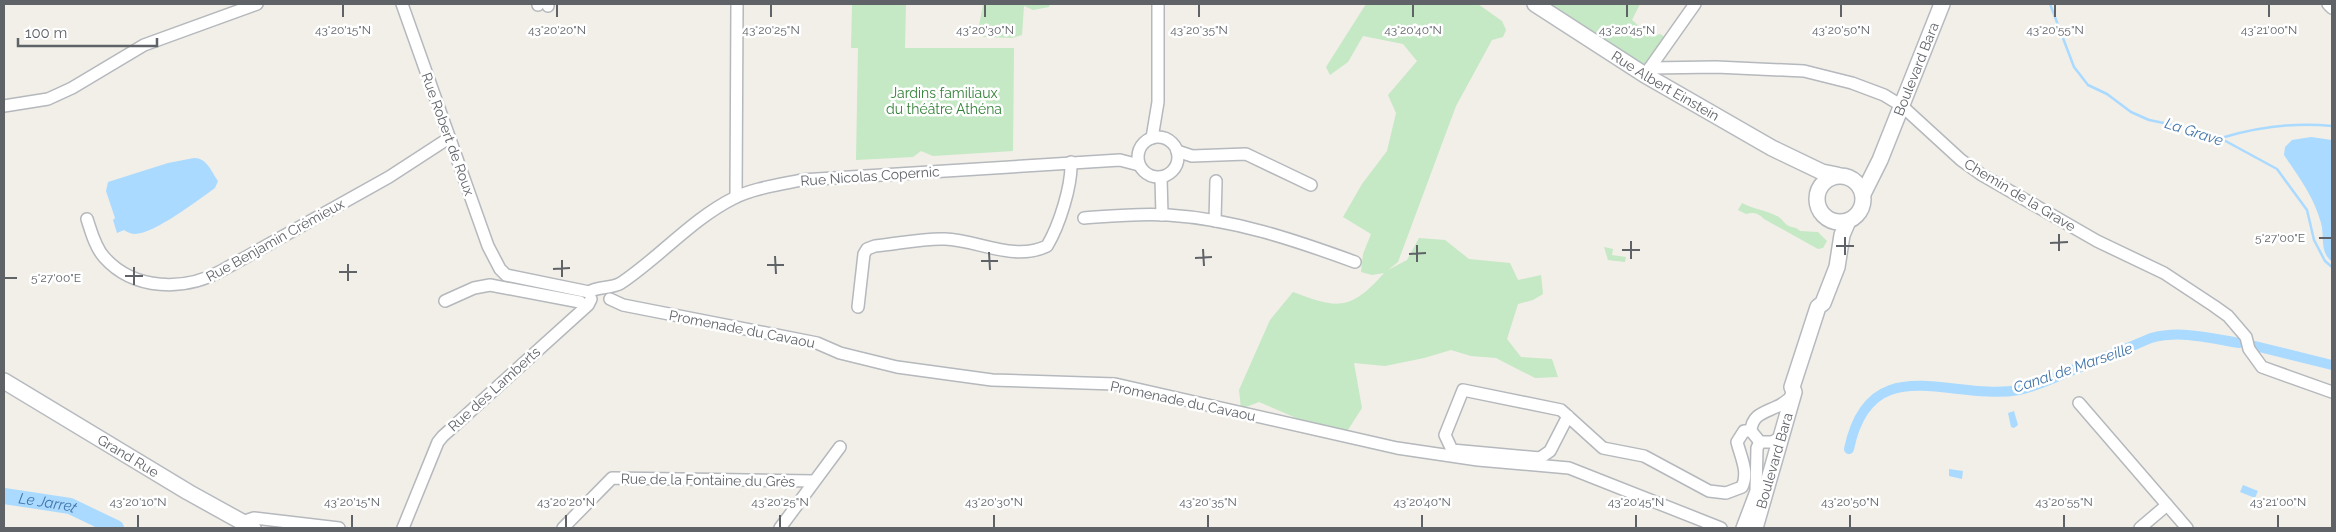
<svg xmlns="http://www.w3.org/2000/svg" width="2336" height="532" font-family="Raleway,sans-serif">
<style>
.green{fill:#c5e8c5}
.water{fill:#aadaff}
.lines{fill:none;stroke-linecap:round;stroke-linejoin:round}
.stream{stroke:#aadaff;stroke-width:2.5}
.canal{stroke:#aadaff;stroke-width:10}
.river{stroke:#aadaff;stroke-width:16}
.street-casing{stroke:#b5b8bc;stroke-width:14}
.secondary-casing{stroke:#b6babf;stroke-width:18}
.street{stroke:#fff;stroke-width:11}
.secondary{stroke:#fff;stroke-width:15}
.ticks{fill:none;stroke:#5f6368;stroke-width:2}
.labels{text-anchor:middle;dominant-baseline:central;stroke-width:5;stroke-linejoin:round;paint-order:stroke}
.street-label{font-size:14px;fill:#5f6368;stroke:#fff}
.park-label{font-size:14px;fill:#348238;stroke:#fff}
.water-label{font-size:15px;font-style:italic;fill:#4174aa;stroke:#fff}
.ticks-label{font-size:12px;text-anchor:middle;fill:#5f6368;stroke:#fff;stroke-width:5;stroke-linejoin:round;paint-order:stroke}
</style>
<rect width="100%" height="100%" fill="#f1efe8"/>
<g class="green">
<path d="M852,4H906L905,48H1014L1013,151L933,156L921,151L913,157L856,160L858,48H851Z"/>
<path d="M983,4H1050L1049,7L1033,10L1024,6L1022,35L1012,38L983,37L979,26Z"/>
<path d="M1366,4H1478L1502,21L1506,30L1503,37L1492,40L1456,106L1398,262L1388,270L1407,260L1419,238L1445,240L1469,259L1510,263L1518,280L1541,275L1543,294L1533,300L1518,304L1507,339L1521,357L1552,359L1558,377L1535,378L1496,358L1471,356L1451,350L1424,358L1385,366L1354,363L1362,408L1346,433L1310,424L1259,402L1241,409L1239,390L1270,320L1293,292C1337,309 1351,311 1384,273L1372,275L1361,272L1363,254L1371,234L1343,217L1362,184L1387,151L1396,113L1388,95L1417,61L1403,44L1363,36L1348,62L1330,75L1326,67Z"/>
<path d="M1535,4H1640L1632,20L1651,37L1660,34L1670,40L1645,75Z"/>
<path d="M1742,203C1753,209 1765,210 1777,216C1782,218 1784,224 1789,226C1794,228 1796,227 1800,231L1818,232L1827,241L1823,248L1818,249L1764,219C1758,213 1754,212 1746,214L1738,210Z"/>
<path d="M1604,247L1613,249L1612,255L1626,257L1625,262L1608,260Z"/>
</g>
<g class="water">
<path d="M2311,137L2332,140V262C2319,251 2325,238 2321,223C2314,197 2299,177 2284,155L2285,147L2292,140Z"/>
<path d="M194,158C207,158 211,171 218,181L215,188C198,200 154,234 135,234C131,234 127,232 124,230L117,233L113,220L115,218L106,191L108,182L168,163Z"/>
<path d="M2014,411L2018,425L2014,428L2011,427L2008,413Z"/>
<path d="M1949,469L1963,471L1962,479L1949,476Z"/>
<path d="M2243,485L2258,491L2255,498L2240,492Z"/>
</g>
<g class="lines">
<g class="stream">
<path d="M2050,4L2074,67L2088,85L2107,94L2131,112L2149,120L2193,129L2220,138L2277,169L2307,210L2314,240L2325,261L2332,267"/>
<path d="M2221,138C2258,127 2294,122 2332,126"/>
</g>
<g class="canal">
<path d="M2255,346L2332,365"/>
<path d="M1849,449C1870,347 1952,402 2019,390C2038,386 2056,377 2073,370C2099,360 2125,349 2151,338C2181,330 2209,338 2239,343"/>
</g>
<path class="river" id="s1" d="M4,496L70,506L116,528"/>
<defs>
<g id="street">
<path d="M402,4L488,246L500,269L506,275L589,292C598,286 611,289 621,283C660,257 692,219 734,198C754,188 779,185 801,180L1120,160L1139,165"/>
<path d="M538,4V5"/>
<path d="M548,4V6"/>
<path d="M2328,4L2332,8"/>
<path d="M1650,68L1716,67L1804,71L1852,83L1884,95L1902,106L1961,160L1982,175L2097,241L2164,273L2214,306L2228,316L2246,337L2249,349L2262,367L2332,392"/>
<path d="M1647,72L1695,4"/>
<path d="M4,106L48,99L72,88L144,45L257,4"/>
<circle cx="1158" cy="157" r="20"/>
<path d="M1152,138L1158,102V4"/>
<path d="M1177,151L1192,156L1246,154L1311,185"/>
<path d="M1161,178L1162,215"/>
<path d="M736,197L737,4"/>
<path d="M1084,218C1111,216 1140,213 1168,215C1233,219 1295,240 1355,262"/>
<path d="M87,219C91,231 95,247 104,257C134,291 185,291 221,271L389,177L449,138"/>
<path d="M1215,221L1216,181"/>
<path d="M610,299L623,305L817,343L840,353L897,367L992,380L1115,384L1397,448L1478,460L1569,468L1721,528"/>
<path d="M445,301L474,288L490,285L580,302L585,307"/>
<path d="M858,307L864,254L867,249L875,246C898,244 922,238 945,239C978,240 1014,262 1047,246C1059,226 1072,186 1071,162"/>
<path d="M2079,403L2187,528"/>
<path d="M1568,416L1550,451L1540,458L1452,450L1445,435L1463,390L1561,410L1603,448L1644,456L1709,491L1726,493L1742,487C1749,472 1741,458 1737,442L1744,431H1751"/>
<path d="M1781,437L1772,442H1760L1751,431C1752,415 1763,413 1776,407C1782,405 1787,400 1793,396"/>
<path d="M242,522L254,518L339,528"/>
<path d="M403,528L438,442L443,436L588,305L591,299"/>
<path d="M563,528L612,478L814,481"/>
<path d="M780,528L840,447"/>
<path d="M1742,528L1756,491L1757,448L1760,442"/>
<path d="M2140,528L2167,505"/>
</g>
<g id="secondary">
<path id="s2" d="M1535,4L1645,75L1772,148L1822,172L1837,175"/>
<circle cx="1840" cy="199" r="23"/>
<path id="s3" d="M1863,194L1880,160L1942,4"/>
<path id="s4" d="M4,381L188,492L253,528"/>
<path id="s5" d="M1755,528L1794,392L1792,387L1818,307L1823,303L1837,267L1842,235L1848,221"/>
</g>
</defs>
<use href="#street" class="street-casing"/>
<use href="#secondary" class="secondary-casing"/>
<use href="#street" class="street"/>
<use href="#secondary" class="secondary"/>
</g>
<path class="ticks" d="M343,5V17M557,5V17M771,5V17M985,5V17M1199,5V17M1413,5V17M1627,5V17M1841,5V17M2055,5V17M2269,5V17M2059,234V251M1845,237V255M2319,238H2331M1631,241V259M2050,243L2068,242M1417,245V262M1836,246H1854M1203,249L1204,266M1622,250H1640M989,252L990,270M1409,254L1426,253M775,256L776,274M1195,258L1212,257M562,260V277M981,261H998M348,264V281M767,265H784M134,267V285M553,269L570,268M339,272H357M125,276H143M5,278H17M138,515V527M352,515V527M566,515V527M780,515V527M994,515V527M1208,515V527M1422,515V527M1636,515V527M1850,515V527M2064,515V527M2278,515V527"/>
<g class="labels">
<g class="street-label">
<text stroke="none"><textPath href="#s3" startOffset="136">Boulevard Bara</textPath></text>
<text stroke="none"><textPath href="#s2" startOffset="154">Rue Albert Einstein</textPath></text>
<text transform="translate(448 134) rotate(70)">Rue Robert de Roux</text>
<text transform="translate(870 176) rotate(-4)">Rue Nicolas Copernic</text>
<text transform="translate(2020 195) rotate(31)">Chemin de la Grave</text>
<text transform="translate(275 240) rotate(-29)">Rue Benjamin Crémieux</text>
<text transform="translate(742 329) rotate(11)">Promenade du Cavaou</text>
<text transform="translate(494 389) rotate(-42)">Rue des Lamberts</text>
<text transform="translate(1183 401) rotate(12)">Promenade du Cavaou</text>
<text stroke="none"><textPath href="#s4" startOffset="145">Grand Rue</textPath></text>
<text stroke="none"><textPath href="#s5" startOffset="70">Boulevard Bara</textPath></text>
<text transform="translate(708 480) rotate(1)">Rue de la Fontaine du Grès</text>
</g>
<g class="park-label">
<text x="944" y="93">Jardins familiaux<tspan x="944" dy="16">du théâtre Athéna</tspan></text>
</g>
<g class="water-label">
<text transform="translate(2194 132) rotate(18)">La Grave</text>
<text transform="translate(2073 368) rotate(-19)">Canal de Marseille</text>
<text stroke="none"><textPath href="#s1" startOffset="44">Le Jarret</textPath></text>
</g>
</g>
<g class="ticks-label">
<text x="343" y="34">43°20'15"N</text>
<text x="557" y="34">43°20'20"N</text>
<text x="771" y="34">43°20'25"N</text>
<text x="985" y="34">43°20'30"N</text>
<text x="1199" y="34">43°20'35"N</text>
<text x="1413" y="34">43°20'40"N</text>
<text x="1627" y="34">43°20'45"N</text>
<text x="1841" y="34">43°20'50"N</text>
<text x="2055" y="34">43°20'55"N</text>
<text x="2269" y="34">43°21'00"N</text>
<text x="2280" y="242">5°27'00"E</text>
<text x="56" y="282">5°27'00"E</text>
<text x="138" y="506">43°20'10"N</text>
<text x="352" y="506">43°20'15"N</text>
<text x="566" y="506">43°20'20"N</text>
<text x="780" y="506">43°20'25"N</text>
<text x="994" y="506">43°20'30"N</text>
<text x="1208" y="506">43°20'35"N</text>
<text x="1422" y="506">43°20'40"N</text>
<text x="1636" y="506">43°20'45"N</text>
<text x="1850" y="506">43°20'50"N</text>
<text x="2064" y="506">43°20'55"N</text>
<text x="2278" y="506">43°21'00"N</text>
</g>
<rect width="2336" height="532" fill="none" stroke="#5f6368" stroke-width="10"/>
<path d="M18 38v8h139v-8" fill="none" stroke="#5f6368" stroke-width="2.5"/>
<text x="25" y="38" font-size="15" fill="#5f6368" stroke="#ffffff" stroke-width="4" paint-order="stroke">100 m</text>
</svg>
